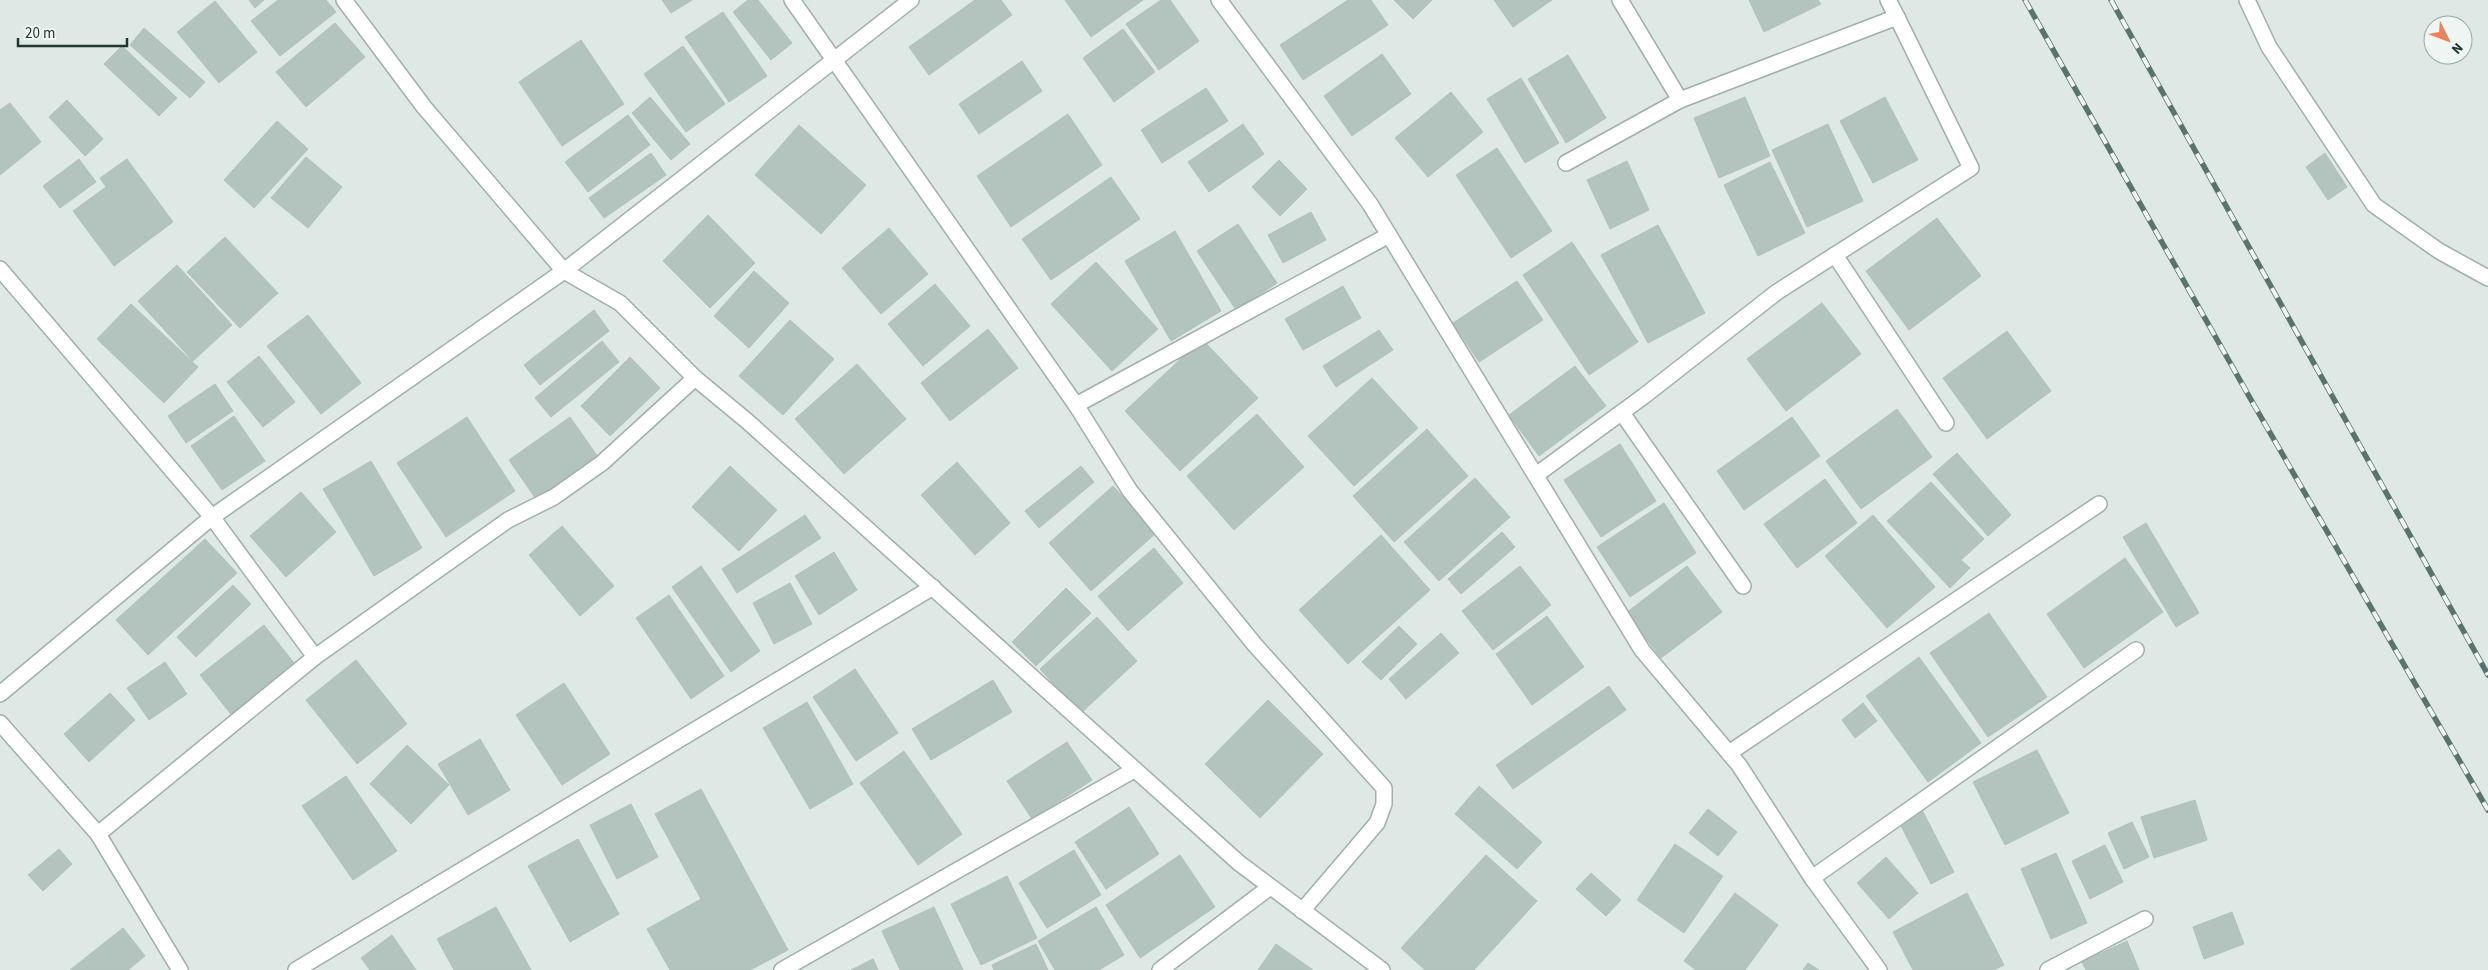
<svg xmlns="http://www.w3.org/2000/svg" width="2488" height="970" font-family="'Source Sans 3',sans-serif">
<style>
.building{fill:#b3c3bd;stroke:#b1c1bb}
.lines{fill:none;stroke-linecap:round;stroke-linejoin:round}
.minor-casing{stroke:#a1afab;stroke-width:18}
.minor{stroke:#fff;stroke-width:15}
.rail-casing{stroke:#5a736d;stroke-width:5.5}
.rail{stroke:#eef5f2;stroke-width:4;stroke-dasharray:11;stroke-linecap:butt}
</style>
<rect width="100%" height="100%" fill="#dee8e4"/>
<g class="building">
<path d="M249,0H264L255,8Z"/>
<path d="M278,0H326L336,12L280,56L251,21Z"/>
<path d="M662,0H692L671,13Z"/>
<path d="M748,0H758L792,43L771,60L733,12Z"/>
<path d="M975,0H1001L1012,15L929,75L909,47Z"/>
<path d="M1065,0H1143L1091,37Z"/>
<path d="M1161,0H1170L1199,41L1159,70L1126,24Z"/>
<path d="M1348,0H1371L1388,25L1303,80L1280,45Z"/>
<path d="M1394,0H1432L1413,19Z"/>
<path d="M1494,0H1552L1513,27Z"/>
<path d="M1749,0H1818L1821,4L1764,32Z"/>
<path d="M215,1L257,52L219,83L177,32Z"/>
<path d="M723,12L767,76L729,102L685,37Z"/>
<path d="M335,23L365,57L306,107L276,72Z"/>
<path d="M144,28L205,82L190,98L130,45Z"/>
<path d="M1123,29L1155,72L1114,102L1083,58Z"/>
<path d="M581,40L624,104L562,146L519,82Z"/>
<path d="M122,46L177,98L159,116L104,64Z"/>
<path d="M683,46L725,104L686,132L644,74Z"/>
<path d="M1382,54L1411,94L1352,136L1324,96Z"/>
<path d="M1568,55L1606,118L1566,143L1528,79Z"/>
<path d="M1022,61L1042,91L979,134L959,104Z"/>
<path d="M1521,78L1559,143L1525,163L1487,99Z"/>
<path d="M1206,88L1228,121L1162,163L1141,130Z"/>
<path d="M1451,92L1483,132L1428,177L1395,138Z"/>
<path d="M650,97L690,144L671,160L632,113Z"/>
<path d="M1745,97L1770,156L1719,178L1694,118Z"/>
<path d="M1885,97L1918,160L1873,183L1840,121Z"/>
<path d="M67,100L103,139L85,156L49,117Z"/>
<path d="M10,103L41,142L0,175V110Z"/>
<path d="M1068,114L1102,165L1011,227L977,176Z"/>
<path d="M628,115L650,145L588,192L565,162Z"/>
<path d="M277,121L308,149L254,208L224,180Z"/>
<path d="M1243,124L1264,154L1209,192L1188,162Z"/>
<path d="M1828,124L1863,201L1807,227L1772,150Z"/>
<path d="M799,125L866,185L821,234L755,175Z"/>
<path d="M1497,148L1552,231L1511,258L1456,175Z"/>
<path d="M651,153L666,175L604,218L589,198Z"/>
<path d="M2325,153L2347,187L2328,200L2306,167Z"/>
<path d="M306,157L342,187L308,228L271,198Z"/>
<path d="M79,159L96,182L60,208L43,186Z"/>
<path d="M127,159L173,222L114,266L73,211L106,187L100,178Z"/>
<path d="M1279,160L1307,189L1280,216L1252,187Z"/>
<path d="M1627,161L1649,210L1610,229L1587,180Z"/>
<path d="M1770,162L1805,233L1758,256L1724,185Z"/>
<path d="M1111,177L1140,219L1051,280L1022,239Z"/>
<path d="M1311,212L1326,240L1283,263L1268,235Z"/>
<path d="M708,215L755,263L710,308L663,261Z"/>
<path d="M1937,218L1981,276L1909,330L1866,271Z"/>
<path d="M1238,224L1277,283L1236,310L1197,251Z"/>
<path d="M1658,225L1705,313L1648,343L1601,255Z"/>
<path d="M889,228L928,274L881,314L842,268Z"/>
<path d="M1175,231L1221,311L1171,341L1125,261Z"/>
<path d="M225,237L278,293L240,328L187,272Z"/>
<path d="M1572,242L1638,342L1589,375L1523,275Z"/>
<path d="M1096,262L1158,329L1112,371L1051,304Z"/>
<path d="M177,265L232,325L193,361L138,301Z"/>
<path d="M754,271L789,303L749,348L714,316Z"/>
<path d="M1517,281L1543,320L1479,362L1453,323Z"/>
<path d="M935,284L970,326L923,366L888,324Z"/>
<path d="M1343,286L1361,318L1303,350L1285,319Z"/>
<path d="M1822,303L1861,354L1786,411L1747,359Z"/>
<path d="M131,304L198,367L164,403L97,339Z"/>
<path d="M594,310L609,331L540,385L524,365Z"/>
<path d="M308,315L361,383L321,414L267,346Z"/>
<path d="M790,320L834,359L783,415L739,376Z"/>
<path d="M988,329L1018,368L950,421L921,383Z"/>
<path d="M1379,330L1393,350L1336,387L1323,366Z"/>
<path d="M2007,331L2051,391L1987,439L1943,378Z"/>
<path d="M1202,339L1258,398L1180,471L1125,411Z"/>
<path d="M602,341L619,362L551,417L535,398Z"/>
<path d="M259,356L295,402L263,427L227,382Z"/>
<path d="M630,357L660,388L610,436L581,406Z"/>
<path d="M857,364L906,419L844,474L795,419Z"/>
<path d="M1575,366L1606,406L1539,456L1509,415Z"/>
<path d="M1372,378L1418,428L1354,486L1308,436Z"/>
<path d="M215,384L233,411L186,443L168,416Z"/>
<path d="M1897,409L1932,457L1861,509L1826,461Z"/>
<path d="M1257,414L1304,467L1234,530L1187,476Z"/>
<path d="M234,416L265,461L222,490L191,446Z"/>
<path d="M467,417L515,491L446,537L397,463Z"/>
<path d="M570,417L598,457L536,499L509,460Z"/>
<path d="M1792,417L1820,456L1744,510L1717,471Z"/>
<path d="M1427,429L1468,476L1394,542L1353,496Z"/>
<path d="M1620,444L1656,501L1601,537L1564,480Z"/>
<path d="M1957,453L2011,515L1988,536L1933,474Z"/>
<path d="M371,461L422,548L374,576L323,489Z"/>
<path d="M957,462L1010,523L975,555L921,495Z"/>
<path d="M730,466L777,510L739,551L692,507Z"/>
<path d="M1081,466L1094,482L1039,528L1025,511Z"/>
<path d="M1475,478L1510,517L1439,581L1404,542Z"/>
<path d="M1825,479L1857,523L1797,568L1764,524Z"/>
<path d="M1931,482L1984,539L1961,560L1970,568L1950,588L1887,521Z"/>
<path d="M1113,486L1156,533L1091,591L1049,543Z"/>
<path d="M301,492L336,532L286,577L250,536Z"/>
<path d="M1664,503L1696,553L1630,597L1597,547Z"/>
<path d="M805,515L821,538L737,593L722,569Z"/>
<path d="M1873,515L1935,587L1887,628L1825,556Z"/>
<path d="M2146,523L2199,613L2176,627L2123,537Z"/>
<path d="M562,526L614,586L580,616L529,555Z"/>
<path d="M1502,532L1515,547L1461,594L1448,579Z"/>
<path d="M1381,535L1430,590L1348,664L1299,610Z"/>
<path d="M205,539L237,573L148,655L116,620Z"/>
<path d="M1154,548L1183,583L1128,631L1098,596Z"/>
<path d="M834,552L857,590L819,615L795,576Z"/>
<path d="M2125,558L2163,612L2084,668L2047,614Z"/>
<path d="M701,566L760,651L731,672L672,587Z"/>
<path d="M1520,566L1551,605L1493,650L1462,611Z"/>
<path d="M1687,566L1722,612L1661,658L1626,613Z"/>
<path d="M790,583L812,624L774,644L753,603Z"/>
<path d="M233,585L251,604L196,657L177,637Z"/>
<path d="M1066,588L1091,613L1036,666L1012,642Z"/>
<path d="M669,595L724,676L691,699L636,618Z"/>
<path d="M1989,613L2047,697L1988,737L1930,653Z"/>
<path d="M1547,616L1584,667L1532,705L1496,654Z"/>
<path d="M1097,617L1137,661L1081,713L1040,669Z"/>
<path d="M264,625L298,668L234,718L200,675Z"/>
<path d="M1399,626L1417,644L1381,680L1362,662Z"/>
<path d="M1441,633L1459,653L1406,699L1389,679Z"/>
<path d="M1919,657L1981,743L1928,782L1866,696Z"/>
<path d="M356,660L407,724L357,764L306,700Z"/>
<path d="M165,662L187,694L149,720L127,688Z"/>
<path d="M855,669L898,733L856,761L813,697Z"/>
<path d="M993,680L1012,712L931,760L912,729Z"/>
<path d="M564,683L610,754L562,785L516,715Z"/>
<path d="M1609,686L1626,710L1513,789L1496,765Z"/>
<path d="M110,693L135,720L89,762L64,734Z"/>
<path d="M1268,700L1323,754L1260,818L1205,764Z"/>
<path d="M807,702L853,784L810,809L763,728Z"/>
<path d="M1863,703L1877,721L1855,738L1842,720Z"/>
<path d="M480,739L510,790L468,815L438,764Z"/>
<path d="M1067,742L1092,780L1032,819L1007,781Z"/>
<path d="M407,745L449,785L411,824L370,784Z"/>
<path d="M2037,750L2069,813L2005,845L1973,782Z"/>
<path d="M904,751L962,834L918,865L860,783Z"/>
<path d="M346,776L397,851L353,880L302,806Z"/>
<path d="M1479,786L1542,842L1517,869L1455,814Z"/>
<path d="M701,789L788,950L750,970H670L647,929L701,899L655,814Z"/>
<path d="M2195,800L2207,840L2154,858L2141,817Z"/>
<path d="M631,804L658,857L617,879L590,825Z"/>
<path d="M1129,807L1159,854L1106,889L1075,842Z"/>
<path d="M1921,808L1954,872L1931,884L1898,820Z"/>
<path d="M1708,809L1737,832L1718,856L1689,833Z"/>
<path d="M2132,822L2149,857L2124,869L2108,833Z"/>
<path d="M578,839L619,914L570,942L528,866Z"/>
<path d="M1675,844L1723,876L1684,933L1637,900Z"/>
<path d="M2105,845L2123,882L2090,899L2072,861Z"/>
<path d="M59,849L72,864L43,891L28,875Z"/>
<path d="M1074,850L1101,895L1047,928L1019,883Z"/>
<path d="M2056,853L2087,923L2051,939L2021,869Z"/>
<path d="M1180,855L1215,907L1140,958L1106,905Z"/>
<path d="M1486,855L1537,901L1474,970H1425L1401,948Z"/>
<path d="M1886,857L1918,893L1889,919L1857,883Z"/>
<path d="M1591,873L1621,900L1606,916L1576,889Z"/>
<path d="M1007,876L1037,938L981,965L951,904Z"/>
<path d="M1735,893L1778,925L1745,970H1696L1684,961Z"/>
<path d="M1967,893L2004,965L1994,970H1913L1893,932Z"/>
<path d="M496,907L531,970H454L437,939Z"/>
<path d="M934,907L963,970H900L882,931Z"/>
<path d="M1096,907L1124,955L1099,970H1055L1038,941Z"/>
<path d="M2232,912L2244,944L2204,959L2193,927Z"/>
<path d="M123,928L145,956L128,970H70Z"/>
<path d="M392,935L416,970H370L361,958Z"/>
<path d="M2127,941L2139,970H2086L2082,962Z"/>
<path d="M1036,944L1048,970H994L992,965Z"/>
<path d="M1276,944L1313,970H1258Z"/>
<path d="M873,959L878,970H851Z"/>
<path d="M1808,963L1819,970H1803Z"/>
</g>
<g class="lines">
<defs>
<g id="minor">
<path d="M344,0L424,107L564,271L620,303L695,378L747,421L1239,863L1382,970"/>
<path d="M792,0L1076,405L1130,491L1255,645L1384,788V804L1377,823L1302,911"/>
<path d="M1219,0L1370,204L1642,650L1739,765L1812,878L1879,970"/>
<path d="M1620,0L1680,100"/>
<path d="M2247,0L2269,47L2374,205L2439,251L2488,278"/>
<path d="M1566,163L1680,100L1897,17L1888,0"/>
<path d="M1835,255L1946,423"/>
<path d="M0,269L212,517L315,657"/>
<path d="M1076,405L1389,235"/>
<path d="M1622,413L1743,586"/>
<path d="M1536,475L1644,396L1777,292L1971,168L1897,17"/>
<path d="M0,694L212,517L564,271L911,0"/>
<path d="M0,723L98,834L180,970"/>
<path d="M1729,753L2099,504"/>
<path d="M98,834L315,657L508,520L554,497L602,463L695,378"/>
<path d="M1812,878L2136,650"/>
<path d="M296,970L933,587"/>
<path d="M782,970L1134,770"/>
<path d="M1160,970L1270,887"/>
<path d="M2048,970L2145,919"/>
</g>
</defs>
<use href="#minor" class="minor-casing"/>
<use href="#minor" class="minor"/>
<defs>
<g id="rail">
<path d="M2025,0L2254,405L2488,810"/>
<path d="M2111,0L2488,675"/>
</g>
</defs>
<use href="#rail" class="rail-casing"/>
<use href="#rail" class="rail"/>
</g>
<g transform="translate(2448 40) rotate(132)"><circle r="24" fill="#eef5f2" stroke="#9ca9a5"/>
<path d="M0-4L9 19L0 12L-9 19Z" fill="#e9815b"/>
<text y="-8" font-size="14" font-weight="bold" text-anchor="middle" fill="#203731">N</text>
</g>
<path d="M18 38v8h109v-8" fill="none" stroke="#203731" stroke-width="2.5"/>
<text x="25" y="38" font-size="15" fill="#203731" stroke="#eef5f2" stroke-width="4" paint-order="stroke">20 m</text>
</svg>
